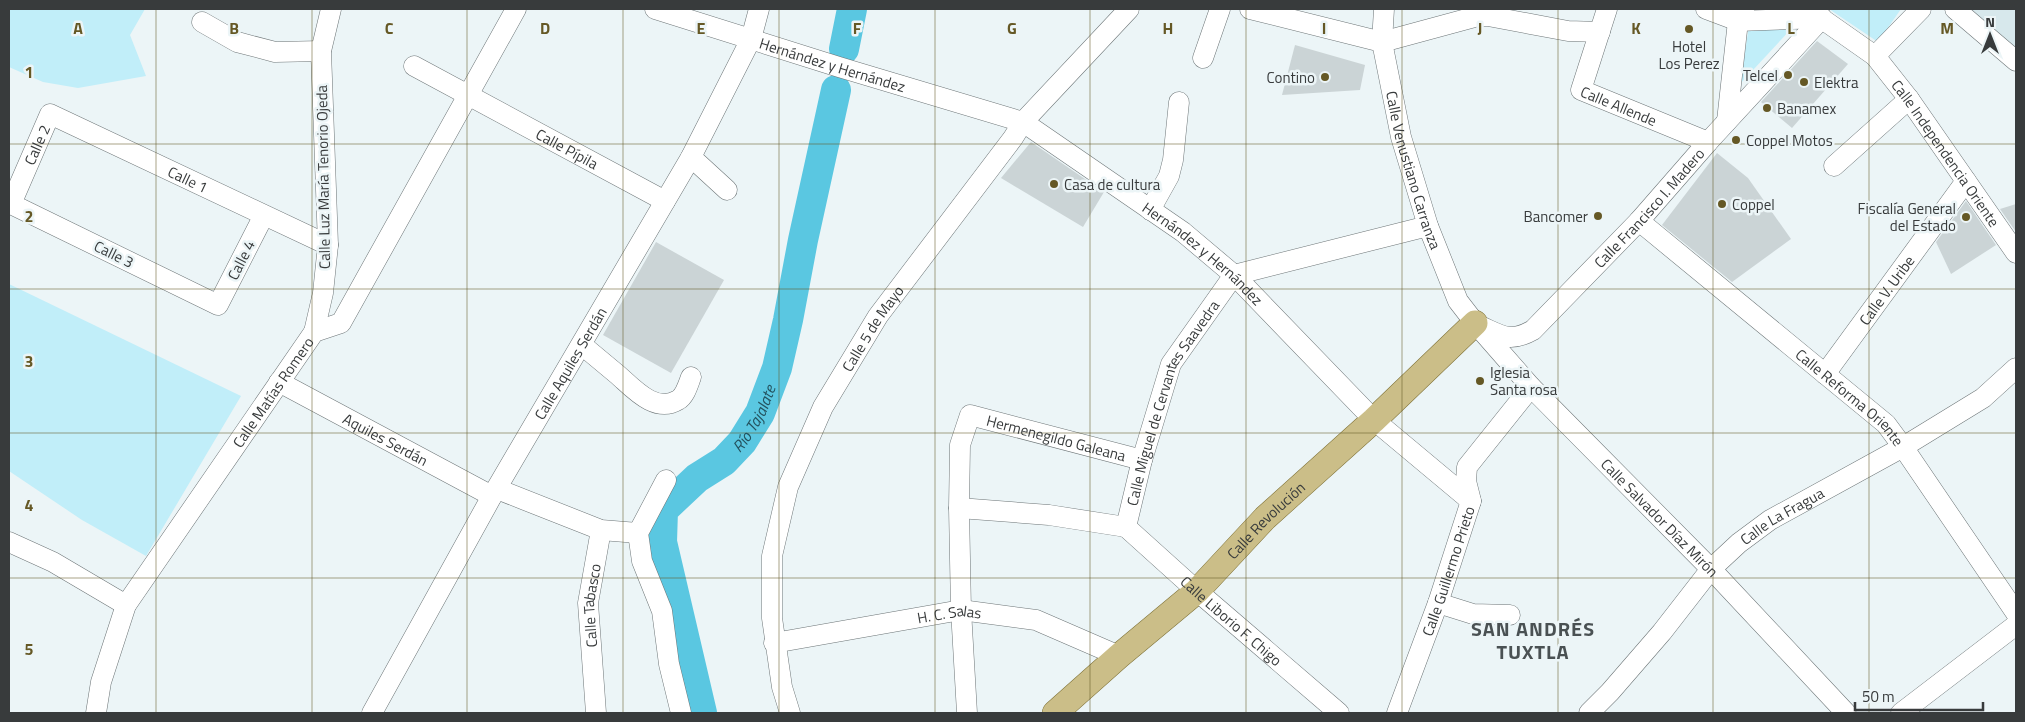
<svg xmlns="http://www.w3.org/2000/svg" width="2025" height="722" font-family="'Titillium Web',sans-serif">
<style>
.built{fill:#d7e8ec}
.green{fill:#c1eef9}
.lines{fill:none;stroke-linecap:round;stroke-linejoin:round}
.river{stroke:#5ac7e1;stroke-width:30}
.building{fill:#cbd4d6}
.minor-casing{stroke:#6d7577;stroke-width:21}
.major-casing{stroke:#81743a;stroke-width:26}
.minor{stroke:#fff;stroke-width:20}
.major{stroke:#cbbe88;stroke-width:25}
.grid{fill:none;stroke:#655825;stroke-width:1;stroke-opacity:0.55}
.poi-dot{fill:#655825;stroke:#ecf5f7;stroke-width:2}
.labels{text-anchor:middle;dominant-baseline:central;stroke-width:5;stroke-linejoin:round;paint-order:stroke}
.poi-label{font-size:15px;fill:#383b3c;stroke:#ecf5f7;text-anchor:start}
.street-label{font-size:15px;fill:#383b3c;stroke:#ecf5f7}
.water-label{font-size:16px;font-style:italic;fill:#24535f;stroke:#ecf5f7}
.district-label{font-size:20px;font-weight:bold;letter-spacing:1px;fill:#4a5153;stroke:#ecf5f7}
.grid-label{font-size:16px;text-anchor:middle;font-weight:bold;fill:#655825;stroke:#ecf5f7;stroke-width:5;stroke-linejoin:round;paint-order:stroke}
</style>
<rect width="100%" height="100%" fill="#ecf5f7"/>
<path class="built" d="M1961,9H2016V56Z"/>
<g class="green">
<path d="M9,9H145L130,35L146,76L78,88L43,82L9,67Z"/>
<path d="M1829,9H1901L1878,42Z"/>
<path d="M1749,26L1792,28L1740,84Z"/>
<path d="M9,284L241,396L146,556L82,520L9,471Z"/>
</g>
<g class="lines">
<g class="river">
<path d="M844,49L852,9"/>
<path id="s1" d="M702,713L662,542L663,510L697,478L724,461L742,442L760,413L777,368L788,320L803,240L836,90"/>
</g>
</g>
<g class="building">
<path d="M1817,41L1848,64L1792,128L1761,102Z"/>
<path d="M1295,45L1365,65L1360,90L1282,95Z"/>
<path d="M1031,142L1104,192L1083,227L1001,178Z"/>
<path d="M1717,153L1748,178L1791,239L1732,282L1662,225Z"/>
<path d="M1966,201L1996,245L1951,274L1936,242Z"/>
<path d="M2016,204V232L2000,209Z"/>
<path d="M656,242L724,280L671,373L603,335Z"/>
</g>
<g class="lines">
<defs>
<g id="minor">
<path id="s2" d="M655,9L839,67L1023,122L1183,232L1234,275L1374,420L1471,501"/>
<path d="M1250,9L1382,42L1478,16H1488L1568,31L1600,32"/>
<path id="s3" d="M1384,9L1382,42L1401,137L1428,226L1458,301L1475,323L1531,387L1711,569L1846,713"/>
<path id="s4" d="M1607,9L1581,90L1708,142"/>
<path d="M1706,9L1738,21L1822,18"/>
<path id="s5" d="M1808,9L1875,56L1909,99L2016,253"/>
<path d="M1955,9L2016,61"/>
<path d="M202,22L237,42L275,52L321,51"/>
<path d="M1875,56L1921,9"/>
<path d="M1203,58L1220,9"/>
<path id="s6" d="M414,66L665,201"/>
<path d="M1727,121L1738,21L1744,10"/>
<path d="M691,157L727,190"/>
<path d="M1834,166L1909,99"/>
<path d="M1150,210L1169,176L1173,160L1179,102"/>
<path id="s7" d="M264,215L218,305L11,204L50,114L328,245"/>
<path id="s8" d="M1639,221L1886,424L1903,447L2016,613"/>
<path id="s9" d="M1480,326C1503,336 1510,343 1533,330L1639,221L1708,142L1822,18"/>
<path d="M314,332L323,293L328,245L321,51L331,9"/>
<path d="M582,345C594,355 606,365 618,375C633,388 655,414 678,400C685,396 688,385 691,377"/>
<path id="s10" d="M1825,374L1966,181"/>
<path id="s11" d="M279,382L492,496"/>
<path d="M666,480L638,533L642,561L662,611L669,664L681,713"/>
<path d="M497,489L601,530L638,533"/>
<path d="M959,508L1049,515L1126,527"/>
<path id="s12" d="M1126,527L1142,460L1171,364L1234,275L1428,226"/>
<path id="s13" d="M1126,527L1197,591L1339,713"/>
<path d="M9,542L53,562L126,605"/>
<path d="M1438,603L1473,614L1510,615"/>
<path id="s14" d="M774,643L961,610L1036,620L1119,656"/>
<path id="s15" d="M96,713L101,682L126,605L314,332L341,323L516,9"/>
<path id="s16" d="M372,713L492,496L691,157L751,39L759,9"/>
<path id="s17" d="M596,713L588,603L601,530"/>
<path id="s18" d="M790,713L782,687L772,618V556L788,487L823,407L878,316L1013,138L1023,122L1129,9"/>
<path id="s19" d="M967,713L961,610L959,508L960,445L970,415L1142,460"/>
<path id="s20" d="M1397,713L1438,603L1471,501L1466,481L1467,467L1531,387"/>
<path id="s21" d="M1589,713L1610,692L1662,632L1711,569L1739,543L1770,520L1903,447L1983,398L2016,368"/>
<path d="M1901,713L2016,625"/>
</g>
<g id="major">
<path id="s22" d="M1055,713L1119,656L1197,591L1265,518L1374,420L1475,323"/>
</g>
</defs>
<use href="#minor" class="minor-casing"/>
<use href="#major" class="major-casing"/>
<use href="#minor" class="minor"/>
<use href="#major" class="major"/>
</g>
<path class="grid" d="M156,9V713M312,9V713M467,9V713M623,9V713M779,9V713M935,9V713M1090,9V713M1246,9V713M1402,9V713M1558,9V713M1713,9V713M1869,9V713M9,144H2016M9,289H2016M9,433H2016M9,578H2016"/>
<g class="poi-dot">
<circle cx="1689" cy="29" r="5"/>
<circle cx="1788" cy="75" r="5"/>
<circle cx="1325" cy="77" r="5"/>
<circle cx="1804" cy="82" r="5"/>
<circle cx="1767" cy="108" r="5"/>
<circle cx="1736" cy="140" r="5"/>
<circle cx="1054" cy="184" r="5"/>
<circle cx="1722" cy="204" r="5"/>
<circle cx="1598" cy="216" r="5"/>
<circle cx="1966" cy="217" r="5"/>
<circle cx="1480" cy="381" r="5"/>
</g>
<g class="labels">
<g class="poi-label">
<text x="1689" y="46" text-anchor="middle">Hotel<tspan x="1689" dy="17">Los Perez</tspan></text>
<text x="1778" y="75" text-anchor="end">Telcel</text>
<text x="1315" y="77" text-anchor="end">Contino</text>
<text x="1814" y="82">Elektra</text>
<text x="1777" y="108">Banamex</text>
<text x="1746" y="140">Coppel Motos</text>
<text x="1064" y="184">Casa de cultura</text>
<text x="1732" y="204">Coppel</text>
<text x="1956" y="208" text-anchor="end">Fiscalía General<tspan x="1956" dy="17">del Estado</tspan></text>
<text x="1588" y="216" text-anchor="end">Bancomer</text>
<text x="1490" y="372">Iglesia<tspan x="1490" dy="17">Santa rosa</tspan></text>
</g>
<g class="street-label">
<text stroke="none"><textPath href="#s2" startOffset="186">Hernández y Hernández</textPath></text>
<text stroke="none"><textPath href="#s4" startOffset="126">Calle Allende</textPath></text>
<text stroke="none"><textPath href="#s7" startOffset="396">Calle 2</textPath></text>
<text stroke="none"><textPath href="#s6" startOffset="174">Calle Pípila</textPath></text>
<text stroke="none"><textPath href="#s5" startOffset="202">Calle Independencia Oriente</textPath></text>
<text stroke="none"><textPath href="#s3" startOffset="165">Calle Venustiano Carranza</textPath></text>
<text transform="translate(323 177) rotate(-91)">Calle Luz María Tenorio Ojeda</text>
<text stroke="none"><textPath href="#s7" startOffset="582">Calle 1</textPath></text>
<text stroke="none"><textPath href="#s9" startOffset="225">Calle Francisco I. Madero</textPath></text>
<text transform="translate(114 254) rotate(26)">Calle 3</text>
<text stroke="none"><textPath href="#s2" startOffset="608">Hernández y Hernández</textPath></text>
<text transform="translate(241 260) rotate(-63)">Calle 4</text>
<text stroke="none"><textPath href="#s10" startOffset="104">Calle V. Uribe</textPath></text>
<text stroke="none"><textPath href="#s18" startOffset="410">Calle 5 de Mayo</textPath></text>
<text stroke="none"><textPath href="#s16" startOffset="402">Calle Aquiles Serdán</textPath></text>
<text stroke="none"><textPath href="#s15" startOffset="371">Calle Matías Romero</textPath></text>
<text stroke="none"><textPath href="#s8" startOffset="275">Calle Reforma Oriente</textPath></text>
<text stroke="none"><textPath href="#s12" startOffset="134">Calle Miguel de Cervantes Saavedra</textPath></text>
<text stroke="none"><textPath href="#s19" startOffset="389">Hermenegildo Galeana</textPath></text>
<text stroke="none"><textPath href="#s11" startOffset="121">Aquiles Serdán</textPath></text>
<text stroke="none"><textPath href="#s21" startOffset="278">Calle La Fragua</textPath></text>
<text stroke="none"><textPath href="#s3" startOffset="600">Calle Salvador Díaz Mirón</textPath></text>
<text stroke="none"><textPath href="#s22" startOffset="286">Calle Revolución</textPath></text>
<text stroke="none"><textPath href="#s20" startOffset="151">Calle Guillermo Prieto</textPath></text>
<text stroke="none"><textPath href="#s17" startOffset="108">Calle Tabasco</textPath></text>
<text stroke="none"><textPath href="#s14" startOffset="178">H. C. Salas</textPath></text>
<text stroke="none"><textPath href="#s13" startOffset="141">Calle Liborio F. Chigo</textPath></text>
</g>
<g class="water-label">
<text stroke="none"><textPath href="#s1" startOffset="339">Río Tajalate</textPath></text>
</g>
<g class="district-label">
<text x="1533" y="628">SAN ANDRÉS<tspan x="1533" dy="23">TUXTLA</tspan></text>
</g>
</g>
<g class="grid-label">
<text x="78" y="34">A</text>
<text x="234" y="34">B</text>
<text x="389" y="34">C</text>
<text x="545" y="34">D</text>
<text x="701" y="34">E</text>
<text x="857" y="34">F</text>
<text x="1012" y="34">G</text>
<text x="1168" y="34">H</text>
<text x="1324" y="34">I</text>
<text x="1480" y="34">J</text>
<text x="1636" y="34">K</text>
<text x="1791" y="34">L</text>
<text x="1947" y="34">M</text>
<text x="29" y="78">1</text>
<text x="29" y="222">2</text>
<text x="29" y="367">3</text>
<text x="29" y="511">4</text>
<text x="29" y="655">5</text>
</g>
<rect width="2025" height="722" fill="none" stroke="#383b3c" stroke-width="20"/>
<g transform="translate(1990 35)" stroke="#ecf5f7" stroke-width="4" paint-order="stroke">
<path d="M0-4L9 19L0 12L-9 19Z" fill="#383b3c"/>
<text y="-8" font-size="14" font-weight="bold" text-anchor="middle" fill="#383b3c">N</text>
</g>
<path d="M1855 702v8h128v-8" fill="none" stroke="#383b3c" stroke-width="2.5"/>
<text x="1862" y="702" font-size="15" fill="#383b3c" stroke="#ecf5f7" stroke-width="4" paint-order="stroke">50 m</text>
</svg>
